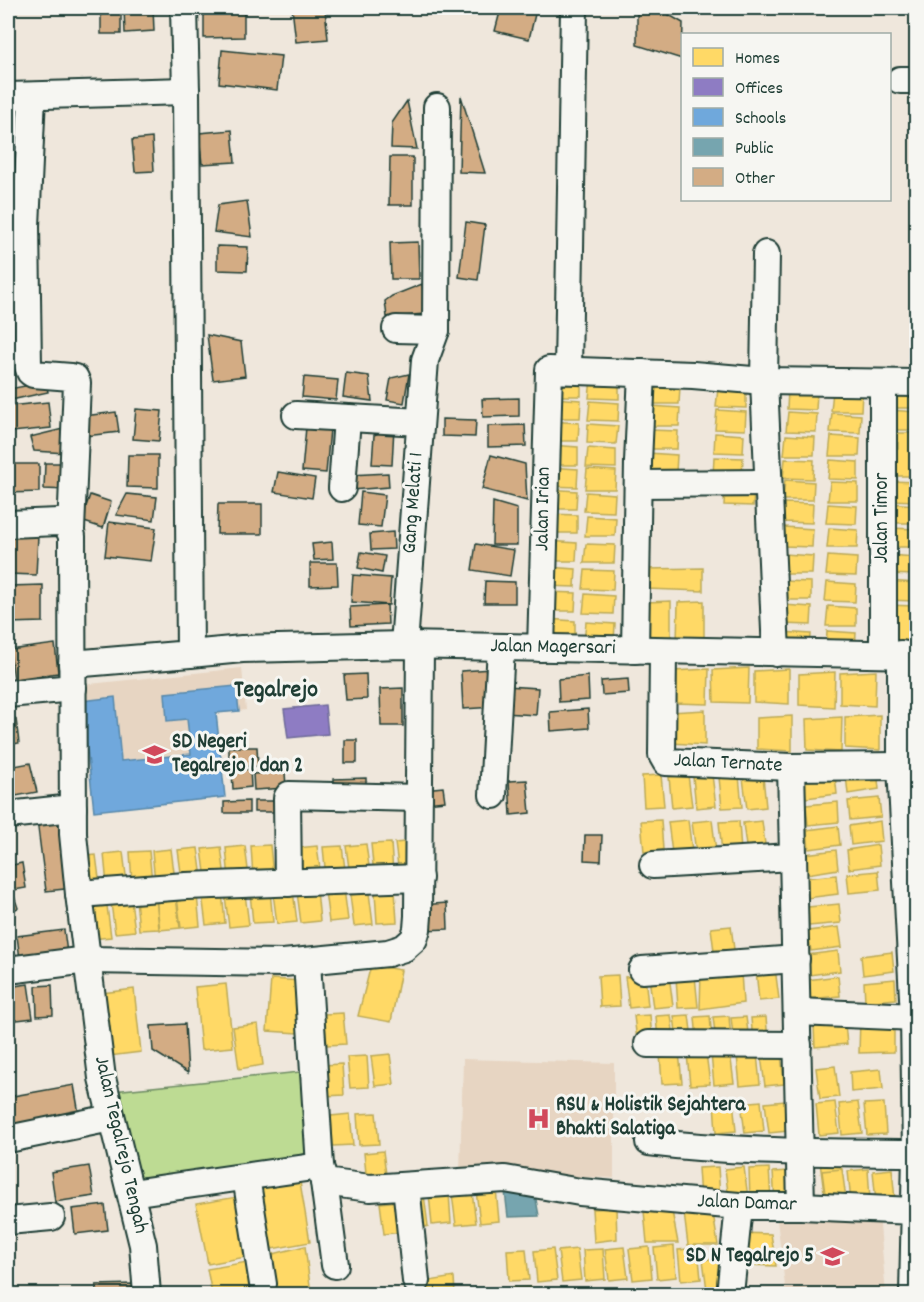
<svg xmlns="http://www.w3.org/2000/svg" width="924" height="1302" font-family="Dekko,sans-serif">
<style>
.built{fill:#e7d5c2}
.green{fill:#bddb93;stroke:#6e8c64;stroke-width:1.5}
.homes{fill:#ffd966;stroke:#bcaa57;stroke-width:1.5}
.offices{fill:#8e7cc3;stroke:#6d6998;stroke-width:1.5}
.schools{fill:#6fa8dc;stroke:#5788aa;stroke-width:1.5}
.public{fill:#76a5af;stroke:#5c868a;stroke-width:1.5}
.building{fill:#d3ac84;stroke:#1f3d34;stroke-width:1.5}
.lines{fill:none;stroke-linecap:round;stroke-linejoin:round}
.minor-casing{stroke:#1f3d34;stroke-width:30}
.minor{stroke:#f6f6f2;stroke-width:26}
.labels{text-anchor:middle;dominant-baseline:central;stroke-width:6;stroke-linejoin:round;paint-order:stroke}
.street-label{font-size:21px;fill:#1f3d34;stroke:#f6f6f2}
.poi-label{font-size:21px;font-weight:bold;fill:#1f3d34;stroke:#f6f6f2;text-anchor:start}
.quarter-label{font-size:24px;font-weight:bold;fill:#1f3d34;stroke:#f6f6f2}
</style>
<rect width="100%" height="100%" fill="#efe7dc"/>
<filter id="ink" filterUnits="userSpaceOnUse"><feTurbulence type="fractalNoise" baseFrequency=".0167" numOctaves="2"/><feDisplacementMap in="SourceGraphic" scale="12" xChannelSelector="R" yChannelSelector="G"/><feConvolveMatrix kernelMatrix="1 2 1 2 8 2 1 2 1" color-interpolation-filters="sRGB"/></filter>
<g filter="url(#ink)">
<g class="built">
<path d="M242,668L246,710L216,714L225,797L94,811L80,685Z"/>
<path d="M463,1059L614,1063V1178L460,1173Z"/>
<path d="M879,1214L886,1294H786L777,1220Z"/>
</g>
<path class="green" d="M300,1072L311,1163L135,1187L113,1091Z"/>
<g class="homes">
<path d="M553,376L581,378V396H551Z"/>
<path d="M591,379L619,381V399L589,398Z"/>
<path d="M651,385L680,386L679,404H649Z"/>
<path d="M718,388L746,390V408L716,407Z"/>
<path d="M891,388L916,390V408H889Z"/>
<path d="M788,390L817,392L816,410L787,409Z"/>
<path d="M833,391L862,393L861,411H831Z"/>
<path d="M552,398L581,400L580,418H550Z"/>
<path d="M590,401L619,403L618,421L588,420Z"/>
<path d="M651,406L680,408L679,426H649Z"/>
<path d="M717,410L746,412L745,430L715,429Z"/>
<path d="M890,410L916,412V430H889Z"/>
<path d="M788,412L817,414L816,432L786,431Z"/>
<path d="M832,413L861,415L860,433L830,432Z"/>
<path d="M550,421L579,423L578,441H549Z"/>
<path d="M588,424L618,426L616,444L587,443Z"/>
<path d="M649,430L678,431L677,449H647Z"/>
<path d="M715,433L744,435L743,453L714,452Z"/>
<path d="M898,433H916V476H890V449H898Z"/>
<path d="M786,435L815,437L814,455H784Z"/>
<path d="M831,436L860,438L859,456H829Z"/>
<path d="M550,445L578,447V465H547Z"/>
<path d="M588,448L616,450V468L586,467Z"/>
<path d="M648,453L677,455L676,473H646Z"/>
<path d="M714,457L743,458L742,476H713Z"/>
<path d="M785,459L814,460L813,479L783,478Z"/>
<path d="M830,460L858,462V480L828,479Z"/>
<path d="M549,467L578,469L577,487L547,486Z"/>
<path d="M587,469L616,471L615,489H585Z"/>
<path d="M785,480L814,482L813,500H783Z"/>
<path d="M890,481L916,482V501L888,500Z"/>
<path d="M830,482L858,483V501H828Z"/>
<path d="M725,486L754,488L753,506L724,505Z"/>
<path d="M548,489L577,491L576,509H546Z"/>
<path d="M586,492L615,494L614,512L584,511Z"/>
<path d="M784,503L813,504L812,523L782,522Z"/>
<path d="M888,503L916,505V523H886Z"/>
<path d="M828,504L857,506L856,524L826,523Z"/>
<path d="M549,514L577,515V533H547Z"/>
<path d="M587,516L616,518L615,536H585Z"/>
<path d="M784,527L813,529L812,547L783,546Z"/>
<path d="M829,528L858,530L857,548H827Z"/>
<path d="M889,528L916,529V547H887Z"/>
<path d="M548,541L577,543L576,561H546Z"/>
<path d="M586,544L615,545L614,563H584Z"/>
<path d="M784,554L813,556L812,574H782Z"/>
<path d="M888,555L916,557V575L886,574Z"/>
<path d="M828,556L857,558L856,576L826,575Z"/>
<path d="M547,567L576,569L575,587L545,586Z"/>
<path d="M703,568V591L646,589V569Z"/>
<path d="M585,570L614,571L613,590L583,589Z"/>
<path d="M783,581L811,582V600H781Z"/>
<path d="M887,581L916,583L915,601L885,600Z"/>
<path d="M827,582L856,584L855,602L825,601Z"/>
<path d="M547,592L576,593L575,611H545Z"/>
<path d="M585,594L614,596L613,614L583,613Z"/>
<path d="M671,601V644L645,643L646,602Z"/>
<path d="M704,601V644L677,643L678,602Z"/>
<path d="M783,605L812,607L811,625L781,624Z"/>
<path d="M886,605L916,606V649H886Z"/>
<path d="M828,606L856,608V626H826Z"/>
<path d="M547,619L575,621V639L545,638Z"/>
<path d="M586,622L615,624L614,642H584Z"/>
<path d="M827,631L856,633L855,651H826Z"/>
<path d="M782,632L811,634L810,652H781Z"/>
<path d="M749,668L748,703L714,702L713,670Z"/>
<path d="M709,669L708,704L673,703V671Z"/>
<path d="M789,669V704L754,702V671Z"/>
<path d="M876,671L875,706L840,704V673Z"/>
<path d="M835,672L834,707L799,705V674Z"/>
<path d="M916,679V711H908L905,680Z"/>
<path d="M705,710V745L670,743V712Z"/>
<path d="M880,715V750L845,748V717Z"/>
<path d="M792,716V751L757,749V718Z"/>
<path d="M842,717L841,752L807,750L806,719Z"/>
<path d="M911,761H916V781H913Z"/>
<path d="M877,770L879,789L848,794L846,775Z"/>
<path d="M661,775L664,806L644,807L642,776Z"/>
<path d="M688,775L692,806L672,808L669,777Z"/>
<path d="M712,775L716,806L696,808L693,777Z"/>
<path d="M835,775L837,794L806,798L804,779Z"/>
<path d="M739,776L742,807L722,808L719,777Z"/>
<path d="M763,776L766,807L747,809L743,778Z"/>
<path d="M879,798L881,817L850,820L848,801Z"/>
<path d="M838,802L839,822L808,825L806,805Z"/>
<path d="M661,820L663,850L644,852L641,821Z"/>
<path d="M688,820L692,851L672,853L668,822Z"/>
<path d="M712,820L716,851L696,853L692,822Z"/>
<path d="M739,821L741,852L722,853L719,822Z"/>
<path d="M762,821L766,852L747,854L743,823Z"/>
<path d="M880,821L882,841L851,845L849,826Z"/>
<path d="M838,826L840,845L809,849L807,830Z"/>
<path d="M414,841L418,872L399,874L395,843Z"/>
<path d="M391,843L393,873L374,875L371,844Z"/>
<path d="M366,844L370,874L350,876L346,846Z"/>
<path d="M270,845L273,876L253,877L251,846Z"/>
<path d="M878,845L880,865L849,869L847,850Z"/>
<path d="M245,846L249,877L229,879L226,848Z"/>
<path d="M317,846L321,877L301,879L297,848Z"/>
<path d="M342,846L346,877L326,878L323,847Z"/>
<path d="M221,847L225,878L206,880L202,849Z"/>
<path d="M198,848L202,878L182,880L178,850Z"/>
<path d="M171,849L175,880L155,882L152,851Z"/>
<path d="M836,850L838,869L807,874L805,854Z"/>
<path d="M149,851L152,882L132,883L130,852Z"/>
<path d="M123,852L127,883L107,885L104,854Z"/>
<path d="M96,855L100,886L80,888L77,857Z"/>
<path d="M878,871L880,890L849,893L847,874Z"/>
<path d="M836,875L838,894L807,898L805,878Z"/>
<path d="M344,889L348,920L329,922L325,891Z"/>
<path d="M317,890L320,921L301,923L297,892Z"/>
<path d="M270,891L273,922L253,923L250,893Z"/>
<path d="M293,891L297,922L277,924L273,893Z"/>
<path d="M395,891L397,922L377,923L375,892Z"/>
<path d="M222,892L225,923L206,925L202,894Z"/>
<path d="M369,893L373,924L354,926L350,895Z"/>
<path d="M245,894L249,925L229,927L225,896Z"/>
<path d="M197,895L200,926L181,928L177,897Z"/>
<path d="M176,897L180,928L160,930L156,899Z"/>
<path d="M156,898L159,929L139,930L136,899Z"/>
<path d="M131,901L135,931L115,933L111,903Z"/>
<path d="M839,904L841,923L809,926L808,907Z"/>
<path d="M107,906L111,937L91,939L87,908Z"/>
<path d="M731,926L735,957L715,959L711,928Z"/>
<path d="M839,927L842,947L811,951L808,931Z"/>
<path d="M838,951L840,971L809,975L807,955Z"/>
<path d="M892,952L894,971L863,975L861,956Z"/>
<path d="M371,965L401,970L391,1022L358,1016Z"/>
<path d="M775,968L779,999L759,1001L756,970Z"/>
<path d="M741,972L743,1003L700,1009L701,973Z"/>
<path d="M618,975L620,1006L600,1007L598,976Z"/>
<path d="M645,975L648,1006L629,1008L625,977Z"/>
<path d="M669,975L673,1006L653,1008L649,977Z"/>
<path d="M695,976L698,1007L678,1008L676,977Z"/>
<path d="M838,976L840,996L808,999L807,980Z"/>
<path d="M271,979L302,981L298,1033L267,1031Z"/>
<path d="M895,979L896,999L865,1002L864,982Z"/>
<path d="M226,984L233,1047L201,1050L195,987Z"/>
<path d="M134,989L141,1052L109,1056L102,993Z"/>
<path d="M343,1013L346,1044L327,1045L324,1014Z"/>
<path d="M650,1015L652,1039L637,1040L634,1016Z"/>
<path d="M671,1015L674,1039L658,1040L656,1016Z"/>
<path d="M689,1015L692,1039L677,1040L674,1016Z"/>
<path d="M710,1016L712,1040L697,1041L695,1017Z"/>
<path d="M729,1016L731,1040L716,1041L713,1017Z"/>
<path d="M746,1017L749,1040L734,1042L731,1018Z"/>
<path d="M766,1017L768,1041L753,1042L751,1018Z"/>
<path d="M860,1019L894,1020V1052L859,1053Z"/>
<path d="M258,1024L263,1065L239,1069L233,1027Z"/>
<path d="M845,1024L847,1044L815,1047L814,1027Z"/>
<path d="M679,1052L682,1083L662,1084L660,1054Z"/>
<path d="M730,1052L734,1083L714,1085L711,1054Z"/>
<path d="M706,1053L710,1084L690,1085L687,1054Z"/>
<path d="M390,1054L394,1084L375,1086L371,1056Z"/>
<path d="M757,1054L760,1084L740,1086L737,1055Z"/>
<path d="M781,1054L784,1084L765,1086L761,1056Z"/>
<path d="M367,1056L369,1087L350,1088L347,1057Z"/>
<path d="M342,1064L344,1095L325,1096L322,1065Z"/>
<path d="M835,1066L839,1097L820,1099L816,1068Z"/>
<path d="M881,1069L883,1089L851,1092L850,1072Z"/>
<path d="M733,1100L736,1131L716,1133L714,1102Z"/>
<path d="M761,1101L764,1131L745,1133L741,1103Z"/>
<path d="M785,1101L788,1131L769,1133L765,1103Z"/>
<path d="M835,1102L839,1133L819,1135L816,1104Z"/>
<path d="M858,1102L862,1133L842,1135L839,1104Z"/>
<path d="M884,1103L886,1134L867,1135L864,1104Z"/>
<path d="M376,1113L379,1144L359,1145L357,1114Z"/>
<path d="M350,1114L353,1145L333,1146L331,1116Z"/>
<path d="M383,1151L387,1182L367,1184L364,1153Z"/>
<path d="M840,1160L844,1191L824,1193L820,1162Z"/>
<path d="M718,1167L720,1198L700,1199L698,1168Z"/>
<path d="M744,1167L748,1198L729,1200L725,1169Z"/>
<path d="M769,1168L771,1200L750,1201L749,1169Z"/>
<path d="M842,1169L846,1199L826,1201L822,1171Z"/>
<path d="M868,1169L870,1200L851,1202L848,1171Z"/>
<path d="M892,1169L895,1200L876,1202L873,1171Z"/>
<path d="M789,1171L790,1202L775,1203L773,1172Z"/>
<path d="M300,1182L310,1242L272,1249L260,1189Z"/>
<path d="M496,1189L499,1221L480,1223L476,1191Z"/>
<path d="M472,1192L476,1223L456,1225L452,1194Z"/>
<path d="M449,1193L451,1223L432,1225L429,1194Z"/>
<path d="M414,1195H424L428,1226L418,1230Z"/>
<path d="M237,1197L246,1257L208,1264L196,1204Z"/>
<path d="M400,1201L404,1232L384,1234L380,1203Z"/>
<path d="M616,1208L617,1239L594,1242L592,1209Z"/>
<path d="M644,1211H672L678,1243H647Z"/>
<path d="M684,1213H713L718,1245H688Z"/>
<path d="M742,1233L771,1234L776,1266L746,1265Z"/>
<path d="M305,1246L311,1294H273L269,1255Z"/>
<path d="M674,1246L676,1277L657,1279L654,1248Z"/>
<path d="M624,1247L628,1278L609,1280L605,1249Z"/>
<path d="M649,1247L652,1278L633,1280L629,1249Z"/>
<path d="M698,1248L701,1279L681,1281L678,1250Z"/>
<path d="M526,1249L529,1280L509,1281L507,1250Z"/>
<path d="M553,1249L557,1280L537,1282L534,1251Z"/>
<path d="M577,1249L581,1280L562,1282L558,1251Z"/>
<path d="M603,1249L605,1279L585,1281L583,1250Z"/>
<path d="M723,1257L727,1288L707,1290L703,1260Z"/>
<path d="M247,1262L253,1294H212L207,1269Z"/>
<path d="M454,1277L455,1294H425L423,1282Z"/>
<path d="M531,1287V1294H511V1288Z"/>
</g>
<path class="offices" d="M325,705L328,734L288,738L284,709Z"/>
<path class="schools" d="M236,686L239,711L216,713L225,797L94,811L82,701L115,697L121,761L191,754L187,719L167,721L165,693Z"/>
<path class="public" d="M505,1191L535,1194L539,1216L508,1217Z"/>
<g class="building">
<path d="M14,8H54L14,10Z"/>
<rect x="101" y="8" width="20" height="26"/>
<path d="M124,8H153L154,31L125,33Z"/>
<path d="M204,8H244V37L204,38Z"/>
<path d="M292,8L325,9L328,39L296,42Z"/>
<path d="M501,8H526L536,10L529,39L495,31Z"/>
<path d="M637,8H657L683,23L682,59L637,45Z"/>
<path d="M222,50L281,56L277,90L219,83Z"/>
<path d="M461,96L485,173L459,172Z"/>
<path d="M407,101L417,149L391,148L392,123Z"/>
<path d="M232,130L235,162L202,164L199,133Z"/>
<path d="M152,138L154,171L135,172L132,140Z"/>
<path d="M390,157H413V205H389Z"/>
<path d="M8,184H9L10,212H8Z"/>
<path d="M247,201L252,237L214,232L218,205Z"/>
<path d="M466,222L485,225L478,280L459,277Z"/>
<path d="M418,242L419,279H391L390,243Z"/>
<path d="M217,246L248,247L247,271L217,270Z"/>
<path d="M422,284L425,314L387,317L385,301L392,296Z"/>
<path d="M207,335L241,342L245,376L213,380Z"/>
<path d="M346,373L369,376L372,401L343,397Z"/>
<path d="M409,374L404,403L387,400L391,378Z"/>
<path d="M304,377L338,380L336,400L302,397Z"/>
<path d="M46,382L48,392L11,400L9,389Z"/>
<path d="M519,398V416L483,417L482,399Z"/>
<path d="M48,402L51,428L12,432L9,406Z"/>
<path d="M136,409L162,411L159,441L133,439Z"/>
<path d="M116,412L119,432L86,436L84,416Z"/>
<path d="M442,419L476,420L475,437L442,436Z"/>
<path d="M525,425L526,446L488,447V426Z"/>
<path d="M306,427L330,429L326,473L302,471Z"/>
<path d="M394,427L392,465L372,464L374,435Z"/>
<path d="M67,428L66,453L34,451L30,437Z"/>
<path d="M128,455H158V488L127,487Z"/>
<path d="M491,455L525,464L527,501L482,489Z"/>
<path d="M45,463H69L68,490L44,489Z"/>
<path d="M8,464H39V492L8,493Z"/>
<path d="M278,472L315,478L312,498L274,492Z"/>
<path d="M388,473L389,487L351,490L350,475Z"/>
<path d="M361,492L385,495L381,527L358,525Z"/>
<path d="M127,494L157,497L154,520L116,515Z"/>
<path d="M90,495L111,502L103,528L81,521Z"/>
<path d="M493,502L517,509V545H492Z"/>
<path d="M218,504H262V534H217Z"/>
<path d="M109,522L156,528L151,561L105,556Z"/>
<path d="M393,532L394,549L371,550L370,534Z"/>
<path d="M8,534L38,536L36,575L8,574Z"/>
<path d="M332,542L333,559L314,560L312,544Z"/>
<path d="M476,544L514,550L510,576L472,570Z"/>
<path d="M361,552L385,556L382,573L358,568Z"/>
<path d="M310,563H337L338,585L310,586Z"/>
<path d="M353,575L391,578L389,605L351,602Z"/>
<path d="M485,581L515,582V603H484Z"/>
<path d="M43,585V622L8,623V586Z"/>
<path d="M387,605L388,624L351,626L350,607Z"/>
<path d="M55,644L58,673L14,679L10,650Z"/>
<path d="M492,669L494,707L463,709L461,671Z"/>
<path d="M366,674L367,699L346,700L344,675Z"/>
<path d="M588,676L589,700L559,702L558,679Z"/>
<path d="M628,679L629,693L602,695L601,681Z"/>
<path d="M506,686L538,688L536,715L504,713Z"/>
<path d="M403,688V726H381L380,689Z"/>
<path d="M588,709L589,728L551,731L550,712Z"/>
<path d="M16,719L19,743L8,745V720Z"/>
<rect x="345" y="740" width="12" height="23"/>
<path d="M229,747H257L258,766L229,767Z"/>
<path d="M30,763L37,792L16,796L9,767Z"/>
<path d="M250,769L251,787L233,789L232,771Z"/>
<path d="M285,772L286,788L254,790L253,774Z"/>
<path d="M366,778V792H334V779Z"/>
<path d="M527,780L530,813L511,815L509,781Z"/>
<path d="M443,787L445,801L426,803L424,789Z"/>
<path d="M249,801V813H224V802Z"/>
<rect x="254" y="801" width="29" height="11"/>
<path d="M66,816L74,888L46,891L37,820Z"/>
<path d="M585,835H602L601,861L584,860Z"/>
<path d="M22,863L26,888L8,891V866Z"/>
<path d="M13,893L18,908L8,912V895Z"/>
<path d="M447,903L448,929L422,930L421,905Z"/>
<path d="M64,930L67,953L20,959L17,936Z"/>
<path d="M28,984L33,1018L9,1021L8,987Z"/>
<path d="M52,985L53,1015L37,1016L36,986Z"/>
<path d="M185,1024L188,1073L153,1051L151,1026Z"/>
<path d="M74,1085L79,1114L8,1127V1097Z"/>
<path d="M89,1166L94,1196L55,1202L51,1172Z"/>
<path d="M105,1205L108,1230L75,1234L72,1209Z"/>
<path d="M134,1284V1294H97L96,1285Z"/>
</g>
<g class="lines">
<defs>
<g id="minor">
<path d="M900,80H916"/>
<path d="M8,96L186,91"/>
<path d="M26,226L28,366L30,372L33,374L71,377L75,378L77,383L71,530"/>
<path d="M8,227L26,226L32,96"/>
<path d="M766,254L764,381L776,653"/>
<path d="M396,329L436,330"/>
<path d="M568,370L574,8"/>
<path d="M883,383V653"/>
<path d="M296,415L420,422"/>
<path d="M638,484L767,483"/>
<path d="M342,488L347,418"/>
<path d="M8,524L59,522L67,525L72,536L73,834L79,894L102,1078L143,1245L147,1294"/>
<path d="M404,645L425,360L436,330L437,107"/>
<path d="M541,648L549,370L693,375L764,381L916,383"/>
<path d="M635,650L638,462L642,373"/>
<path d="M663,651L662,755L666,762L791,767L901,766"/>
<path d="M190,654L242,649L404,645L916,655"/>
<path d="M901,654V766L914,1017L916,1153L913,1294"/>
<path d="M72,664L190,654L186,91L184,8"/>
<path d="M8,694L73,688"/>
<path d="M791,767L801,1206"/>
<path d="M493,795L501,647"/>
<path d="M8,815L73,808"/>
<path d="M653,865L792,857"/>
<path d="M288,883L287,798L289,795L419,798"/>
<path d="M79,894L186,886L419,878"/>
<path d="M307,962L320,1166"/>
<path d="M8,970L87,960L283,963L388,953L404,948L414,939L417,929L418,916L420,646"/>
<path d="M642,970L796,959"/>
<path d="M798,1012L916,1017"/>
<path d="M648,1044L798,1045"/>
<path d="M8,1139L111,1118"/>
<path d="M649,1142C738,1153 827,1152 916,1153"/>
<path d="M246,1177L263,1284"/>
<path d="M324,1182L335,1265"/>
<path d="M406,1186L416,1281"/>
<path d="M131,1193L320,1166L324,1182L370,1188L505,1179L580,1192L739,1206H801L914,1211"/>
<path d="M8,1221L51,1217"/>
<path d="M730,1294L739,1206"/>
</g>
</defs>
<use href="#minor" class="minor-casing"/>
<use href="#minor" class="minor"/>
</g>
</g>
<defs>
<symbol id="school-bare" viewBox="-9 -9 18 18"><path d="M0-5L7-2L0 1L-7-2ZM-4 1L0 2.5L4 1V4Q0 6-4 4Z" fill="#d1495b" stroke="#f6f6f2" stroke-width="2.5" paint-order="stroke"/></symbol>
<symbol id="hospital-bare" viewBox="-9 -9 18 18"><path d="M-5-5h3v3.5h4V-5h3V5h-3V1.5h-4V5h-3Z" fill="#d1495b" stroke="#f6f6f2" stroke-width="2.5" paint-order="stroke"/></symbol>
</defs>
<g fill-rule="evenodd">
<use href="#school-bare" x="138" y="738" width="33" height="33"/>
<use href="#hospital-bare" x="522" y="1102" width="33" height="33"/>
<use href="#school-bare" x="816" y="1240" width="33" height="33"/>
</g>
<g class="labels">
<g class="street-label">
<text transform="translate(414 503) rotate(-86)">Gang Melati 1</text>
<text transform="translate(544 509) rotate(-89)">Jalan Irian</text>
<text transform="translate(883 518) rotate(-90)">Jalan Timor</text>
<text transform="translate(553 648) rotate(1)">Jalan Magersari</text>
<text transform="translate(728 764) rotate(3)">Jalan Ternate</text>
<text transform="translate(120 1145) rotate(77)">Jalan Tegalrejo Tengah</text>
<text transform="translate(747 1204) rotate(2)">Jalan Damar</text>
</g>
<g class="poi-label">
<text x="172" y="743">SD Negeri<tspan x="172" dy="24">Tegalrejo 1 dan 2</tspan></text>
<text x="556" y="1106">RSU &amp; Holistik Sejahtera<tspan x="556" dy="24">Bhakti Salatiga</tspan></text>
<text x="814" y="1257" text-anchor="end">SD N Tegalrejo 5</text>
</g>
<g class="quarter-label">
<text x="276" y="691">Tegalrejo</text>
</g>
</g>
<rect width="924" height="1302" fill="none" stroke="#f6f6f2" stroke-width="30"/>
<rect x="15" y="15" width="894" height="1272" fill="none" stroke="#1f3d34" stroke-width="2" filter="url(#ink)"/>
<rect x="681" y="33" width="210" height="168" fill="#f6f6f2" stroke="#a0aca6" stroke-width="1.5"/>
<rect x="693" y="48" width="30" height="18" fill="#ffd966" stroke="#a0aca6" stroke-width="1.5"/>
<text x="735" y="63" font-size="18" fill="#1f3d34">Homes</text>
<rect x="693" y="78" width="30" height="18" fill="#8e7cc3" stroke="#a0aca6" stroke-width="1.5"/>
<text x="735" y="93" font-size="18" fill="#1f3d34">Offices</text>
<rect x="693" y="108" width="30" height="18" fill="#6fa8dc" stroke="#a0aca6" stroke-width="1.5"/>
<text x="735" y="123" font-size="18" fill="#1f3d34">Schools</text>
<rect x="693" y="138" width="30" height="18" fill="#76a5af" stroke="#a0aca6" stroke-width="1.5"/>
<text x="735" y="153" font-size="18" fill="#1f3d34">Public</text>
<rect x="693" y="168" width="30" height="18" fill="#d3ac84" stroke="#a0aca6" stroke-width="1.5"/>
<text x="735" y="183" font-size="18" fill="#1f3d34">Other</text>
</svg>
